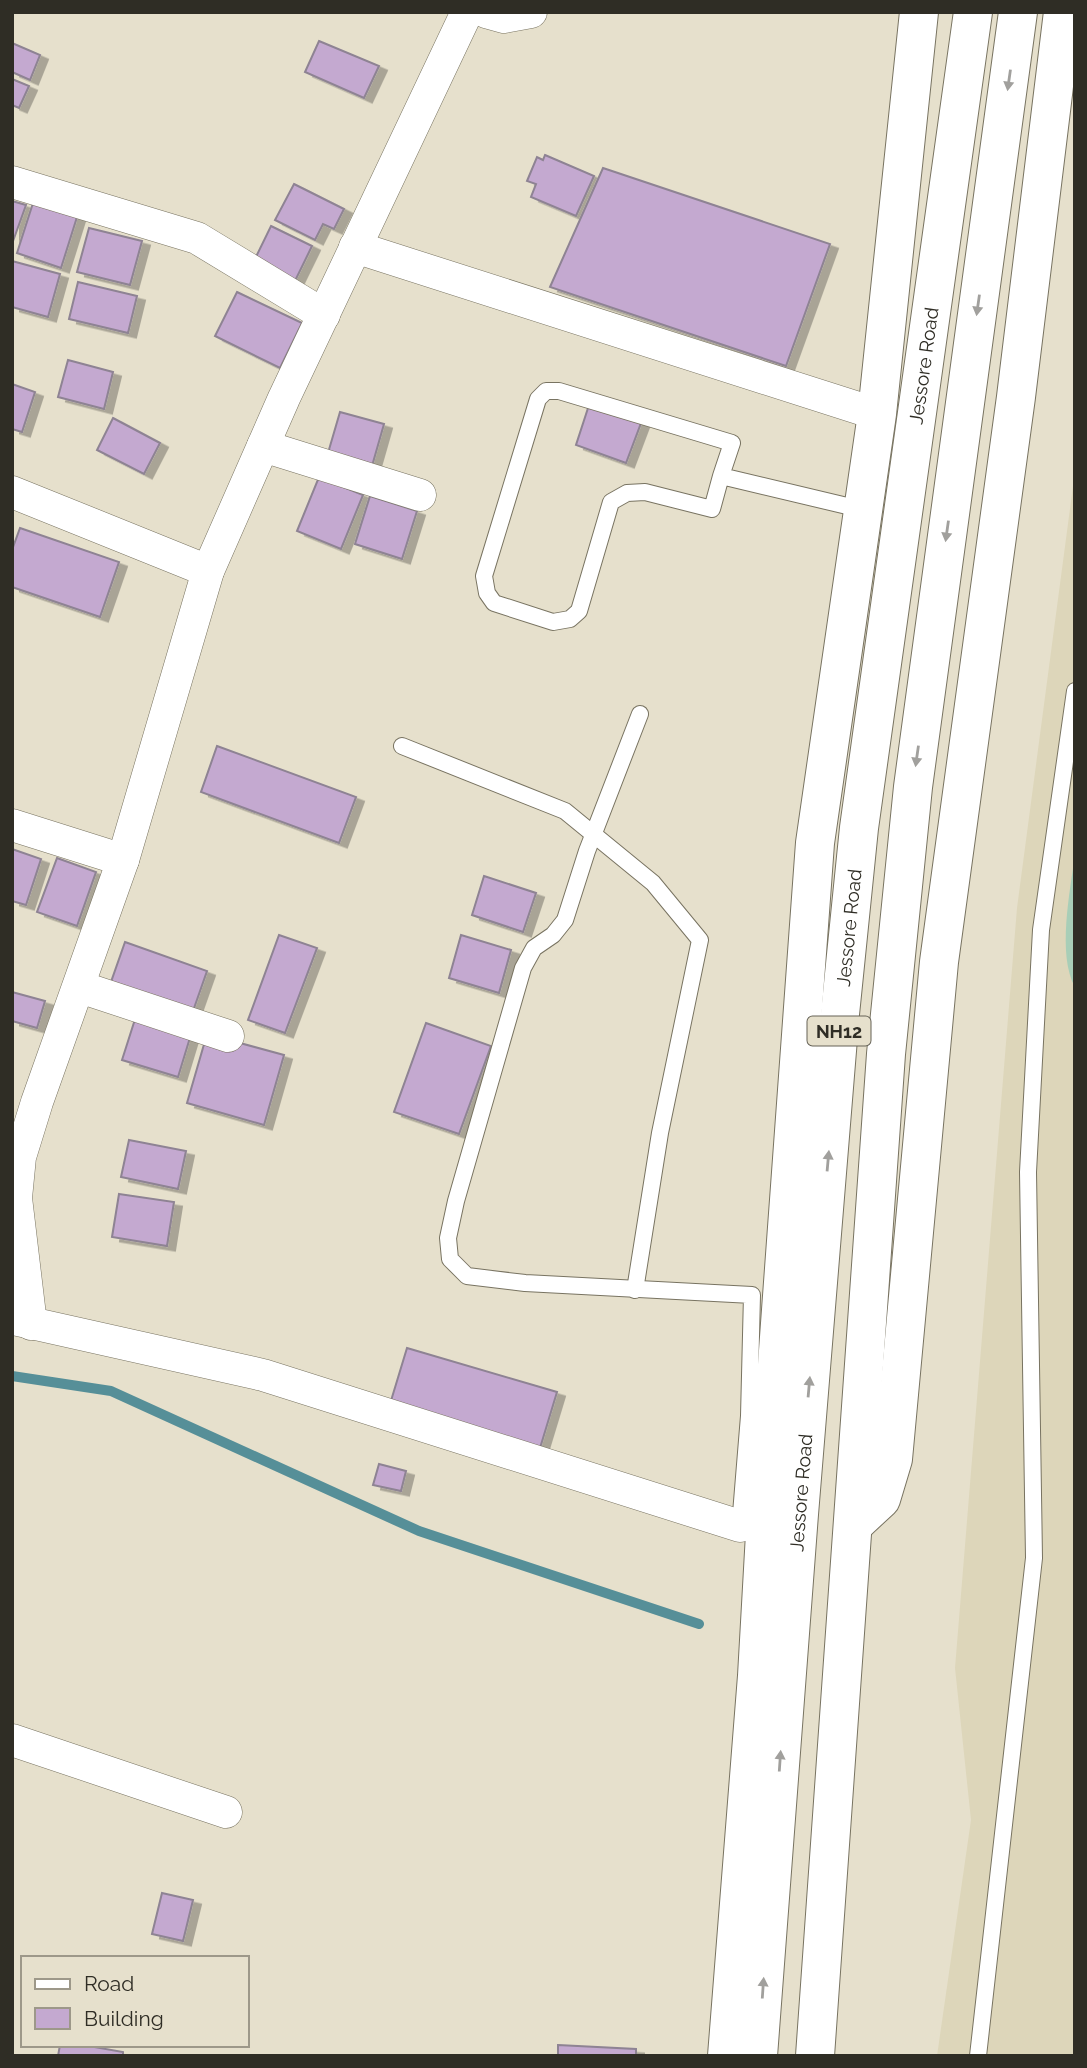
<svg xmlns="http://www.w3.org/2000/svg" width="1087" height="2068" font-family="Raleway,sans-serif">
<style>
.built{fill:#ddd6ba}
.green{fill:#a8ceb7}
.lines{fill:none;stroke-linecap:round;stroke-linejoin:round}
.stream{stroke:#568f98;stroke-width:10}
.building{fill:#c4a9d0;stroke:#8e8393;stroke-width:2;filter:url(#shadow)}
.service-casing{stroke:#787361;stroke-width:18}
.minor-casing{stroke:#787361;stroke-width:33}
.tertiary-casing{stroke:#787361;stroke-width:40}
.trunk-casing{stroke:#787361;stroke-width:40}
.service{stroke:#fff;stroke-width:16}
.minor{stroke:#fff;stroke-width:32}
.tertiary{stroke:#fff;stroke-width:38}
.trunk{stroke:#fff;stroke-width:38}
.oneway{fill:#a1a09d}
.labels{text-anchor:middle;dominant-baseline:central;stroke-width:7;stroke-linejoin:round;paint-order:stroke}
.shield{fill:#e6e0cc;stroke:#666357;stroke-width:2}
.shield-label{font-size:18px;font-weight:bold;fill:#2f2d25}
.street-label{font-size:19px;fill:#2f2d25;stroke:#e6e0cc}
</style>
<defs>
<filter id="shadow"><feDropShadow dx="8" dy="4.5" stdDeviation="0" flood-color="#0004"/></filter>
</defs>
<rect width="100%" height="100%" fill="#e6e0cc"/>
<path class="built" d="M1075,471V2056H937L971,1820L955,1668L1017,908Z"/>
<path class="green" d="M1075,855V987C1057,955 1070,891 1075,855Z"/>
<g class="lines">
<path class="stream" d="M12,1376L111,1391L419,1531L699,1624"/>
</g>
<g class="building">
<path d="M319,41L379,66L364,98L305,72Z"/>
<path d="M12,43L40,55L30,80L12,72Z"/>
<path d="M12,79L29,86L19,108L12,105Z"/>
<path d="M545,155L594,176L576,216L531,197L536,184L527,181L537,157L543,160Z"/>
<path d="M603,168L830,244L786,366L550,287Z"/>
<path d="M294,184L344,209L334,229L323,224L315,240L275,220Z"/>
<path d="M12,201L26,205L12,244Z"/>
<path d="M33,203L77,217L61,268L17,253Z"/>
<path d="M271,226L312,246L294,283L253,263Z"/>
<path d="M89,228L142,241L130,285L77,272Z"/>
<path d="M12,261L60,274L48,317L12,307Z"/>
<path d="M78,282L137,296L128,333L69,319Z"/>
<path d="M237,292L302,323L280,368L215,336Z"/>
<path d="M68,360L113,372L104,409L58,397Z"/>
<path d="M12,384L35,392L22,432L12,429Z"/>
<path d="M589,405L641,423L626,463L576,445Z"/>
<path d="M340,412L384,424L372,466L328,453Z"/>
<path d="M113,418L160,443L144,474L97,450Z"/>
<path d="M319,477L363,495L341,549L297,531Z"/>
<path d="M370,496L417,511L402,559L355,544Z"/>
<path d="M20,528L119,562L100,617L12,587V550Z"/>
<path d="M217,746L356,797L339,843L201,792Z"/>
<path d="M12,849L41,859L26,905L12,901Z"/>
<path d="M57,858L96,872L77,926L37,912Z"/>
<path d="M484,876L536,893L523,932L472,915Z"/>
<path d="M279,935L317,948L285,1033L248,1020Z"/>
<path d="M461,935L511,950L499,993L449,978Z"/>
<path d="M125,942L207,971L193,1011L111,982Z"/>
<path d="M12,992L45,1001L37,1028L12,1021Z"/>
<path d="M137,1013L192,1031L178,1077L122,1060Z"/>
<path d="M426,1023L491,1046L459,1134L394,1112Z"/>
<path d="M207,1034L284,1055L264,1125L187,1103Z"/>
<path d="M129,1140L186,1151L178,1189L121,1177Z"/>
<path d="M119,1194L174,1202L167,1246L112,1237Z"/>
<path d="M407,1348L557,1392L540,1448L390,1404Z"/>
<path d="M379,1464L406,1471L401,1491L373,1485Z"/>
<path d="M162,1893L193,1900L183,1941L152,1934Z"/>
<path d="M60,2045H83L123,2052V2056H58Z"/>
<path d="M558,2045L636,2049V2056H558Z"/>
</g>
<g class="lines">
<defs>
<g id="service">
<path d="M721,476L732,443L559,391H546L538,399L484,576L487,593L494,603L553,622L570,619L579,611L611,502L627,493L645,492L712,509L721,476L864,510"/>
<path d="M640,714L587,851L565,920L553,935L534,948L523,968L456,1201L448,1238L450,1259L467,1276L525,1283L752,1295L749,1416L740,1526"/>
<path d="M402,746L565,811L653,883L700,940L660,1133L635,1290"/>
<path d="M978,2056L1034,1558L1028,1172L1041,930L1075,691"/>
</g>
<g id="minor">
<path d="M486,12L504,17L531,12"/>
<path d="M12,182L197,238L324,315"/>
<path d="M355,247L877,414"/>
<path d="M263,446L420,495"/>
<path d="M12,492L208,571"/>
<path d="M12,825L123,860"/>
<path d="M80,987L228,1036"/>
<path d="M13,1319L263,1375L740,1526L766,1516L787,1515"/>
<path d="M31,1324L16,1198L20,1157L37,1102L123,860L208,571L284,398L467,12"/>
<path d="M12,1740L226,1812"/>
</g>
<g id="tertiary">
<path d="M853,1525L881,1499L893,1459L939,962L1016,397L1063,12"/>
<path d="M727,2056L757,1676L766,1516L815,843L877,414L919,12"/>
</g>
<g id="trunk">
<path id="s1" d="M758,2056L799,1514L840,1014L859,828L973,12"/>
<path d="M815,2056L886,1054L913,787L1018,12"/>
</g>
</defs>
<use href="#service" class="service-casing"/>
<use href="#minor" class="minor-casing"/>
<use href="#tertiary" class="tertiary-casing"/>
<use href="#trunk" class="trunk-casing"/>
<use href="#service" class="service"/>
<use href="#minor" class="minor"/>
<use href="#tertiary" class="tertiary"/>
<use href="#trunk" class="trunk"/>
</g>
<defs><path id="oneway-solid" d="M-6-.8H1V-3.2L6.5 0L1 3.2V.8H-6Z" transform="scale(1.75)"/></defs>
<g class="oneway">
<use href="#oneway-solid" transform="translate(1009 80) rotate(98)"/>
<use href="#oneway-solid" transform="translate(978 305) rotate(98)"/>
<use href="#oneway-solid" transform="translate(947 531) rotate(98)"/>
<use href="#oneway-solid" transform="translate(917 756) rotate(98)"/>
<use href="#oneway-solid" transform="translate(828 1161) rotate(-85)"/>
<use href="#oneway-solid" transform="translate(809 1387) rotate(-85)"/>
<use href="#oneway-solid" transform="translate(780 1761) rotate(-86)"/>
<use href="#oneway-solid" transform="translate(763 1988) rotate(-86)"/>
</g>
<g class="labels">
<rect class="shield" x="807.5" y="1016.5" width="63" height="29" rx="5"/>
<g class="shield-label">
<text x="839" y="1031">NH12</text>
</g>
<g class="street-label">
<text stroke="none"><textPath href="#s1" startOffset="1699">Jessore Road</textPath></text>
<text stroke="none"><textPath href="#s1" startOffset="1132">Jessore Road</textPath></text>
<text stroke="none"><textPath href="#s1" startOffset="565">Jessore Road</textPath></text>
</g>
</g>
<rect width="1087" height="2068" fill="none" stroke="#2f2d25" stroke-width="28"/>
<rect x="21" y="1956" width="228" height="91" fill="#e6e0cc" stroke="#9d9889" stroke-width="2"/>
<rect x="35" y="1979" width="35" height="10" fill="#ffffff" stroke="#9d9889" stroke-width="2"/>
<text x="84" y="1991" font-size="21" fill="#2f2d25">Road</text>
<rect x="35" y="2008" width="35" height="21" fill="#c4a9d0" stroke="#9d9889" stroke-width="2"/>
<text x="84" y="2026" font-size="21" fill="#2f2d25">Building</text>
</svg>
